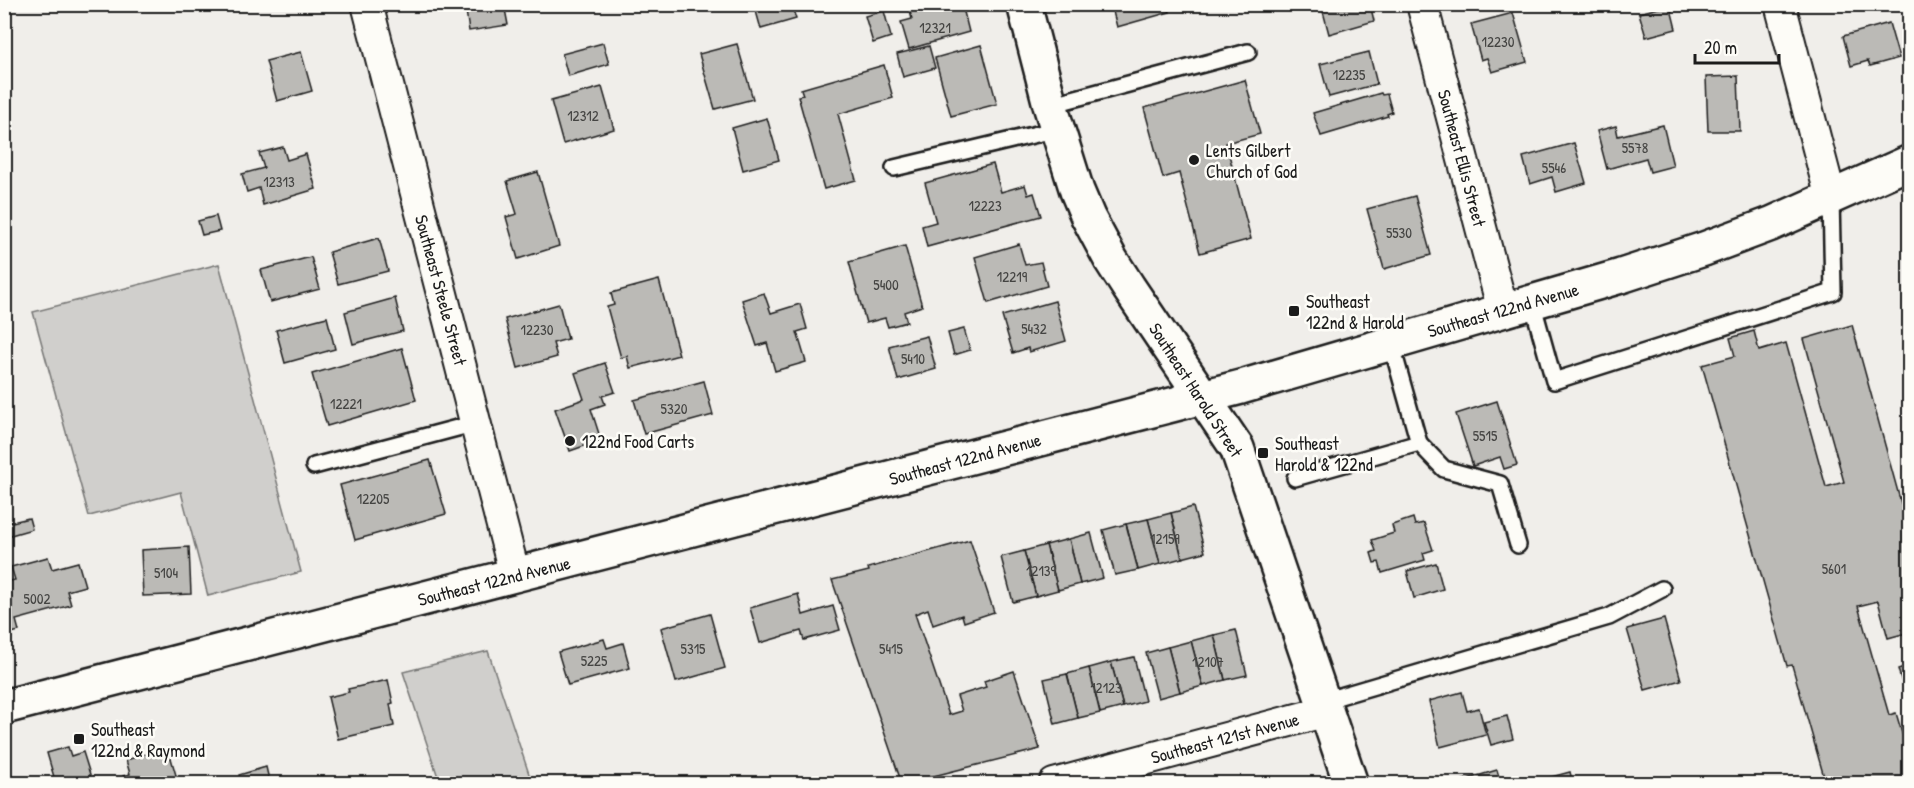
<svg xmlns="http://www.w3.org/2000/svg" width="1914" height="788" font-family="'Patrick Hand',sans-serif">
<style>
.green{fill:#d0cfcc;stroke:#767674;stroke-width:1.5}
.building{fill:#bbbab6;stroke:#1c1c1c;stroke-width:1.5}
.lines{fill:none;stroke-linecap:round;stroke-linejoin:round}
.service-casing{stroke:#1c1c1c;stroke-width:20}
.minor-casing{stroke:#1c1c1c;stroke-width:34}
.tertiary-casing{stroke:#1c1c1c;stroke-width:38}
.secondary-casing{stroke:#1c1c1c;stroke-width:38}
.service{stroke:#fdfcf7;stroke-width:15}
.minor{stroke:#fdfcf7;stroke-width:30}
.tertiary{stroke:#fdfcf7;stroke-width:33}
.secondary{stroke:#fdfcf7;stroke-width:33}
.poi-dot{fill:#1c1c1c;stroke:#fdfcf7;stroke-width:2}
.labels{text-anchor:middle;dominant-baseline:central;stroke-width:5;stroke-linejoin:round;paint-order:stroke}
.number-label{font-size:15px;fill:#444442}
.poi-label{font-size:18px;fill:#1c1c1c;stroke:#fdfcf7;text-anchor:start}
.street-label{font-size:18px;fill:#1c1c1c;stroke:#fdfcf7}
</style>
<rect width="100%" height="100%" fill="#f0eeea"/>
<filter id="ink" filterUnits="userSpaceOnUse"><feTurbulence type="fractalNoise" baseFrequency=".0167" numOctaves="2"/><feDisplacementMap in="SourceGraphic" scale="12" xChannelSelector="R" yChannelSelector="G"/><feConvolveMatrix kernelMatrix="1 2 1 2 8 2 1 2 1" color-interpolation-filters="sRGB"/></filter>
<g filter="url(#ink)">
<g class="green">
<path d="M219,264L301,572L208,596L181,492L89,516L33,312Z"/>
<path d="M488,651L532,783H440L403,672Z"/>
</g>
<g class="building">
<path d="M465,4H504L508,25L469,31Z"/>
<path d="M754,4H791L796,19L761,29Z"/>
<path d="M908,4H962L969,32L909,49L901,22L912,19Z"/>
<path d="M1111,4H1168L1170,12L1117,27Z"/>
<path d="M1321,4H1370L1374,21L1329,34Z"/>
<path d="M1670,5L1676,29L1646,37L1639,13Z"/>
<path d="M884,11L891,37L873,43L865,16Z"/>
<path d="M1513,13L1527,62L1492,72L1487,58L1481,60L1471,24Z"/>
<path d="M1889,23L1899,58L1870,66L1868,61L1851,66L1843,36Z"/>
<path d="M603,43L609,64L568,76L562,54Z"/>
<path d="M737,44L753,99L715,109L699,54Z"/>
<path d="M981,45L997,104L951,116L935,58Z"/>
<path d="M929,46L935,68L903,77L897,54Z"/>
<path d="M301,52L312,91L277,101L266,61Z"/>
<path d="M1369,52L1377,84L1329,97L1320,64Z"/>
<path d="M884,65L893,98L838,114L856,180L824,189L798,96L803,95L801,89Z"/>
<path d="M1738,76L1740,131H1708L1706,77Z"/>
<path d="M1245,80L1260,134L1226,143L1251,239L1200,253L1179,173L1163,178L1144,108Z"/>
<path d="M602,87L614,129L563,144L551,101Z"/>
<path d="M1381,93L1382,95L1387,94L1392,112L1387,114L1388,116L1321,136L1313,113Z"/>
<path d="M767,118L779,160L743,170L732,128Z"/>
<path d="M1663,125L1673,166L1650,172L1646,158L1607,169L1597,131L1616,126L1618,136Z"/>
<path d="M1574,143L1586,183L1556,192L1552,177L1530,184L1523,157Z"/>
<path d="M283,147L287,160L306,154L316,189L263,205L259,188L247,192L242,174L264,168L259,153Z"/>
<path d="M993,164L1001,192L1025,185L1028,195L1034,193L1041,216L927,247L922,226L936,222L925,183Z"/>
<path d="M538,172L559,246L518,259L506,217L517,214L507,181Z"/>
<path d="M1415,196L1431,255L1384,269L1367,209Z"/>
<path d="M216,216L220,231L202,235L198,221Z"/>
<path d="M379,238L388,271L338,284L329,252Z"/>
<path d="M1019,244L1025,265L1041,262L1047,286L988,303L975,257Z"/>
<path d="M905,246L922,306L904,312L907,322L888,327L885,318L866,323L849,262Z"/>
<path d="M311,257L320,289L270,302L261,270Z"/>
<path d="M659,280L679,355L630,368L627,356L621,358L607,307L614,305L611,293Z"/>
<path d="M764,293L771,313L800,304L807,329L797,332L806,362L775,371L767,343L757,346L742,300Z"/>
<path d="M395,298L403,331L353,344L345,312Z"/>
<path d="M1055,301L1066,341L1029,352L1028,348L1013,353L1002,316Z"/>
<path d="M559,304L568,339L553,343L557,357L518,368L505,319Z"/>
<path d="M327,317L335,349L285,363L276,330Z"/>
<path d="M1852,325L1910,536V632L1888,638L1878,601L1858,606L1889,715L1896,713L1910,760V784H1826L1792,665L1787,666L1702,365L1735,356L1730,338L1754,331L1759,351L1786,343L1826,487L1844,482L1804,339Z"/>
<path d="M964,329L970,350L954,355L948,333Z"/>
<path d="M927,336L936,369L898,380L889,346Z"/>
<path d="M402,348L416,400L327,426L312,374Z"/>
<path d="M605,363L615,392L602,396L605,404L591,409L601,440L570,451L555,409L584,399L575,373Z"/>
<path d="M704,381L713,415L644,434L634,400Z"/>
<path d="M1497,401L1517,465L1504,469L1500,457L1473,466L1456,414Z"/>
<path d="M430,460L446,514L355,540L340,485Z"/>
<path d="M1193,507L1205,552L1182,558L1171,513Z"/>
<path d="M1171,513L1182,558L1160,564L1148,519Z"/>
<path d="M29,518L32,529L4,537V524Z"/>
<path d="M1413,518L1415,525L1424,523L1433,550L1423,553L1425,560L1382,573L1379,562L1374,563L1371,553L1376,551L1372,540L1394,533L1392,525Z"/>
<path d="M1148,519L1160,564L1138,570L1126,524Z"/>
<path d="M1126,524L1138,570L1115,575L1103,530Z"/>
<path d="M1091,533L1103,578L1080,584L1069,539Z"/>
<path d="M1069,539L1080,584L1058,590L1046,545Z"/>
<path d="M970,540L994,612L964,622L962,615L933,625L928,609L915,614L949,715L962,711L957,696L986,687L984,681L1014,671L1040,749L902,784L832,580L869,571L868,568Z"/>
<path d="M1046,545L1058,590L1036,596L1024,551Z"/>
<path d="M189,547L191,594L143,596L141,550Z"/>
<path d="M1024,551L1036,596L1013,602L1001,557Z"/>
<path d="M48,557L52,569L78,562L85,586L67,591L71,605L16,620L19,631L4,635V591L7,590L5,582L15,580L11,567Z"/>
<path d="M1436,563L1443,589L1414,598L1407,571Z"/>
<path d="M798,594L803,615L833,606L840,630L804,640L801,631L760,643L750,608Z"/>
<path d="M710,614L725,668L676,682L661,628Z"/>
<path d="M1664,619L1681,680L1645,690L1627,629Z"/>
<path d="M1236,630L1247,675L1225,680L1214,635Z"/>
<path d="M1214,635L1225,680L1203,686L1191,641Z"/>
<path d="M604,639L607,648L623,643L630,668L568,685L558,652Z"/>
<path d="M1191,641L1203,686L1180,692L1168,647Z"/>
<path d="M1168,647L1180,692L1158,698L1146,653Z"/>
<path d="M1134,657L1145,701L1123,707L1111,662Z"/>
<path d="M1111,662L1123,707L1100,713L1089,668Z"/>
<path d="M1910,665V710L1898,669Z"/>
<path d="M1089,668L1100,713L1078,718L1067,674Z"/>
<path d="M1067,674L1078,718L1055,724L1044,679Z"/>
<path d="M388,680L393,703L390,704L394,726L338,739L328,697L349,692L348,689Z"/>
<path d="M1462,692L1467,711L1479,708L1486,735L1440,747L1429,701Z"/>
<path d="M1507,716L1513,739L1491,745L1484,722Z"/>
<path d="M68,747L71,756L83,752L93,784H56L47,753Z"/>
<path d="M168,748L178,782L125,784L123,776L130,774L126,760Z"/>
<path d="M266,767L270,784H242L239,775Z"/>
<path d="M1497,770L1501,784H1451Z"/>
<path d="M1570,772L1573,784H1545L1544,779Z"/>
</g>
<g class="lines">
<defs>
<g id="service">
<path d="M1050,105L1248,52"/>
<path d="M894,168L1058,129"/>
<path d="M1532,302L1554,381L1833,292L1831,198"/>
<path d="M1419,443L1444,469L1500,484L1518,545"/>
<path d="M314,466L476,423"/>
<path d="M1295,478L1419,443L1391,343"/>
<path d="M1323,701L1609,617L1662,589"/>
</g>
<g id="minor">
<path d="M367,4L515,576"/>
<path d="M1422,4L1503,311"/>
<path d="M1780,4L1831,198"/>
<path d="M1054,784L1327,711"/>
</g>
<path id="tertiary" d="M1024,4L1050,105L1077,191L1088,217L1111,260L1129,288L1237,448L1351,784"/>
<path id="secondary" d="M4,707L1241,387L1621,276L1704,249L1771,224L1910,162"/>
</defs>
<use href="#service" class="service-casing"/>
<use href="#minor" class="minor-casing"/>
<use href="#tertiary" class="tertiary-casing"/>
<use href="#secondary" class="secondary-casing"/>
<use href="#service" class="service"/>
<use href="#minor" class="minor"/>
<use href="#tertiary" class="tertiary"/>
<use href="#secondary" class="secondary"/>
</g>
</g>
<g class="poi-dot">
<circle cx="1194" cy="160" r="6"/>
<rect x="1288" y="305" width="12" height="12" rx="3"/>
<circle cx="570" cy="441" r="6"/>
<rect x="1257" y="447" width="12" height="12" rx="3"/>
<rect x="73" y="733" width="12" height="12" rx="3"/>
</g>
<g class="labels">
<g class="number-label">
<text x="935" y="27">12321</text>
<text x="1498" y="41">12230</text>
<text x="1349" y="74">12235</text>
<text x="583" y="115">12312</text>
<text x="1635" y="147">5578</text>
<text x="1554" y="167">5546</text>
<text x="279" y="181">12313</text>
<text x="985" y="205">12223</text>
<text x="1399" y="232">5530</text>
<text x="1012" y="276">12219</text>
<text x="886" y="284">5400</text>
<text x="1034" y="328">5432</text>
<text x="537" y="329">12230</text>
<text x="913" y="358">5410</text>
<text x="346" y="403">12221</text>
<text x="674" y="408">5320</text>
<text x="1485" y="435">5515</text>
<text x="373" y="498">12205</text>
<text x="1165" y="538">12159</text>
<text x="1834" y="568">5601</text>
<text x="1041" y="570">12139</text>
<text x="166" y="572">5104</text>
<text x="37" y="598">5002</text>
<text x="693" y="648">5315</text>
<text x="891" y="648">5415</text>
<text x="594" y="660">5225</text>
<text x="1208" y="661">12107</text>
<text x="1106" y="687">12123</text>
</g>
<g class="poi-label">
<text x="1206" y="150">Lents Gilbert<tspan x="1206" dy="21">Church of God</tspan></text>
<text x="1306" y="301">Southeast<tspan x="1306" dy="21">122nd &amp; Harold</tspan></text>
<text x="582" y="441">122nd Food Carts</text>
<text x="1275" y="443">Southeast<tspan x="1275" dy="21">Harold &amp; 122nd</tspan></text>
<text x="91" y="729">Southeast<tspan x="91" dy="21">122nd &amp; Raymond</tspan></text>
</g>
<g class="street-label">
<text transform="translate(1462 158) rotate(75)">Southeast Ellis Street</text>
<text transform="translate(441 290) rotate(75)">Southeast Steele Street</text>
<text transform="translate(1503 310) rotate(-16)">Southeast 122nd Avenue</text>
<text transform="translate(1196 390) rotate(57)">Southeast Harold Street</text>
<text transform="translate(965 459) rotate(-15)">Southeast 122nd Avenue</text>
<text transform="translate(494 581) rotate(-14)">Southeast 122nd Avenue</text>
<text transform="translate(1225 738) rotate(-15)">Southeast 121st Avenue</text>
</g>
</g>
<rect width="1914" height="788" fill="none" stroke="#fdfcf7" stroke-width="24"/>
<rect x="12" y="12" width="1890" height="764" fill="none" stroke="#1c1c1c" stroke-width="2" filter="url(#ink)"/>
<path d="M1695 54v9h84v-9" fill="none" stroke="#1c1c1c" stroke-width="3"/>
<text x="1704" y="54" font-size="18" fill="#1c1c1c" stroke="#fdfcf7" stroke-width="4.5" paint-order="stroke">20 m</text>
</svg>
